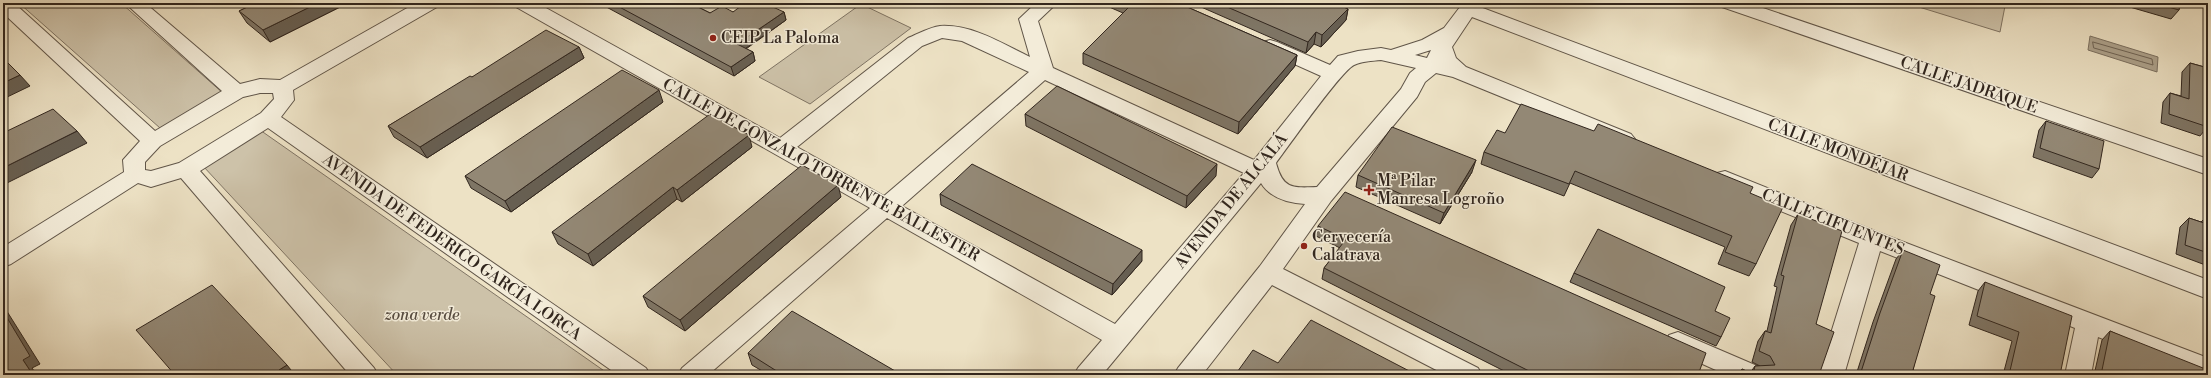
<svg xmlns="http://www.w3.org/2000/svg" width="2211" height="378" font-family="'Libre Bodoni',serif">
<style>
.green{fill:#cdc2a9;stroke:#7f7464}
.water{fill:#ada28c;stroke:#7b7060}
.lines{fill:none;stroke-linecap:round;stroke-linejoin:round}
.shore{stroke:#6f6455;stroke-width:1}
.minor-casing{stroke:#605548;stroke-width:2}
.minor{fill:#f3ecd9;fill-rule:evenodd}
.wall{fill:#7e7565;stroke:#31261e}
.shaded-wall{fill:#675f52;stroke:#31261e}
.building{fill:#938875;stroke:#31261e}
.poi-dot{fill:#8f2418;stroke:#f3ecd9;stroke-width:1.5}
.labels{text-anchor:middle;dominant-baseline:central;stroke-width:3;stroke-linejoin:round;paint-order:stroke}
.poi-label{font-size:16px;fill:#31261e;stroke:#f3ecd9;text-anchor:start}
.street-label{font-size:16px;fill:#31261e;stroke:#f3ecd9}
.park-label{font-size:16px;font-style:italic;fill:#584d41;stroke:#f3ecd9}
</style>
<rect width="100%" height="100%" fill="#ede2c5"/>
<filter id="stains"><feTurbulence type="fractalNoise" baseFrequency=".005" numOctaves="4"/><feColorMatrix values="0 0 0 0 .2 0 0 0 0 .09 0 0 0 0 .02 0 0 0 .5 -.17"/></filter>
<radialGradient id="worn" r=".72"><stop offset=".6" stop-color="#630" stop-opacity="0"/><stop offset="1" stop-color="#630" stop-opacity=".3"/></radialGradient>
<g class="green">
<path d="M19,3H121L224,94L160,128Z"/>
<path d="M680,3H727L707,17Z"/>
<path d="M1906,3H1994L2005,6L2000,32Z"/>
<path d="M861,4L911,28L810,104L759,77Z"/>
<path d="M260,130L610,375H397L203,166Z"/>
</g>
<path class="water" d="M2090,36L2158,57L2157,72L2088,50Z"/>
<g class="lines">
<path class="shore" d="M2093,42L2152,59L2153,65L2094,48Z"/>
<defs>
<g id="minor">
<path d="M3,3H14L155,131L222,91L125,3H145L240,84L260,79L280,80L416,3H439L437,7L293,90L294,100L281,117L646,368L650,375H618L268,128L200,171L374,368L378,375H350L181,178L151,187L138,183L11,264L3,267V247L124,172L123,160L140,141L3,13ZM260,93H273L274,99L261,113L179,163L151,171L145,170V162L160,146L243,97Z"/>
<path d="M514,3H537L780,138L908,38C918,34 930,27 940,26C972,24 1003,44 1030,57L1019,19L1036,3H1057L1038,21L1053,68L1254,160L1321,76L1263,50L1260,46L1263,42L1270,40L1277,42L1330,65L1338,56L1358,51L1381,48L1391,50L1422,40L1444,28L1463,3H1482L1480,7L2208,280V299L1472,17L1452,47L1456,58L1466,67L1631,134L1635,139L1631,144L1624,146L1617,144L1453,77L1436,73L1425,82L1417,97L1331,201L1283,269L1478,368L1482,375H1446L1272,285L1202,375H1174L1178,368L1260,266L1305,204C1288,203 1270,198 1261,183L1102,375H1074L1078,368L1102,340L887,218L708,375H678L682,368L870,208L516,7ZM942,38L962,41L1029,72L884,196L797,147L922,46ZM1431,50L1427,58L1415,55ZM1381,60L1416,68L1410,73L1401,89L1317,187C1292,188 1283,189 1276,163C1288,147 1341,71 1354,65C1362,61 1372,61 1381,60ZM1045,80L1244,173L1115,324L902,206Z"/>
<path d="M1720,3H1748L2208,159V175L1722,7Z"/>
<path d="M1725,171L1880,233L2208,358V375H2196L2098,337L2091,375H2065L2075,328L1880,251L1844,375H1818L1859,243L1717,185L1714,179L1717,173Z"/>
<path d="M1678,332L1762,368L1766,375H1727L1669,349L1666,342L1669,335Z"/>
</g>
</defs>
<use href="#minor" class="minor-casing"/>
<use href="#minor" class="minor"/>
</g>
<g class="wall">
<path d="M256,3H348L270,42L247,23L239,11Z"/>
<path d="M599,3H690L710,13L733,12H784L786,20L746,49L753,52L755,61L734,76Z"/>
<path d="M1100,3H1178L1297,55L1295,66L1238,134L1083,64V53L1123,13Z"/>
<path d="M1192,3H1344L1341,6L1348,9L1346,20L1321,47L1314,44L1306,53Z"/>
<path d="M2116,3H2180L2179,10L2171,19Z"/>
<path d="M579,47L584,58L427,158L394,137L388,126L472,77Z"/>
<path d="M2190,63L2208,68V132L2204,131L2200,136L2161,123L2163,102L2170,93L2181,96L2182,72Z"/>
<path d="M663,102L511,212L471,188L465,176Z"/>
<path d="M1025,114L1216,176L1186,208L1026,126Z"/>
<path d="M2046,121L2099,169L2092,178L2033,157L2039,130Z"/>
<path d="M1505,133L1750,193L1756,264L1749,276L1718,264L1725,247L1570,183L1564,196L1481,164L1484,152Z"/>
<path d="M752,147L682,202L677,199L593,266L558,244L552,232Z"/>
<path d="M1472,172L1440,224L1356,187L1358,175Z"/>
<path d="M940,194L1142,261L1112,295L941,205Z"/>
<path d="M841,197L685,331L648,307L643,296Z"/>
<path d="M1798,214L1816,324L1819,375H1738L1742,369L1750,373L1755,366H1760L1752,362L1758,341L1765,331H1767L1777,287L1774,286L1791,225Z"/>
<path d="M2189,218L2201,222L2204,219L2208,220V266L2176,254L2180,227Z"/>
<path d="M1318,226L1698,375H1512L1322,279L1324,268L1340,248L1316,236Z"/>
<path d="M1903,250L1930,294L1913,370L1925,375H1856L1873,322L1896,259Z"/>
<path d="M1574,273L1715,311L1721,337L1716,346L1570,282Z"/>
<path d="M1985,282L2060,375H2003L2012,341L1969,325L1978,291Z"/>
<path d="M2110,331L2208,375H2094L2102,340Z"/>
<path d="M748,353L902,375H769L752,365Z"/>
</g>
<g class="shaded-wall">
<path d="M318,3H348L270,42L263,30Z"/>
<path d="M1335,3H1344L1333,15Z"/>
<path d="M1348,9L1346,20L1321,47L1322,35Z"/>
<path d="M784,12L786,20L739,53L737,44Z"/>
<path d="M1316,32L1314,44L1306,53L1308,42Z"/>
<path d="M579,47L584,58L427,158L420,147Z"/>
<path d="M753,52L755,61L734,76L731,67Z"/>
<path d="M1297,55L1295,66L1238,134L1239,122Z"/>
<path d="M20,75L30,86L3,99V83Z"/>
<path d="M659,90L663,102L511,212L505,201Z"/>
<path d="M77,131L87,143L3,185V168Z"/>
<path d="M749,135L752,147L682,202L677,190Z"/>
<path d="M1476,160L1472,172L1440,224L1444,213Z"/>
<path d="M1217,164L1216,176L1186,208L1187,196Z"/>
<path d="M838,185L841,197L685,331L680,320Z"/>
<path d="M673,187L677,199L593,266L588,254Z"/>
<path d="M1142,250V261L1112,295L1113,284Z"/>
<path d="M3,305L40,364L32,368L37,375H33L23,360L3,311Z"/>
<path d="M287,365L295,375H283L279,370Z"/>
</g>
<g class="building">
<path d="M256,3H318L263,30L239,11Z"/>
<path d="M612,3H690L710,13L722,6L733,12L745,3H764L784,12L737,44L753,52L731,67Z"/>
<path d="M1126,3H1178L1297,55L1239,122L1083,53L1131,5Z"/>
<path d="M1218,3H1335H1334L1348,9L1322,35L1316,32L1308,42Z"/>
<path d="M2154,3H2180L2179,10Z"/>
<path d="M546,30L579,47L420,147L388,126L470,76L472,77Z"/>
<path d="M3,58L20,75L3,83Z"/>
<path d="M2190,63L2208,68V127L2169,114L2170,93L2189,99Z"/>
<path d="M622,70L659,90L505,201L465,176Z"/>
<path d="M1057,86L1217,164L1187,196L1025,114Z"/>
<path d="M1521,104L1594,131L1598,124L1753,187L1750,193L1783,207L1756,264L1725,252L1732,236L1575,171L1569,184L1484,152L1497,130L1505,133Z"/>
<path d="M53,109L77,131L3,168V133Z"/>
<path d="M710,114L749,135L677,190L673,187L588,254L552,232Z"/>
<path d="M2046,121L2104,141L2099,169L2040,148Z"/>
<path d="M1392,127L1476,160L1444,213L1358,175Z"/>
<path d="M972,164L1142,250L1113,284L940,194Z"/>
<path d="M802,165L838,185L680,320L643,296Z"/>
<path d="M1345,192L1706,353L1698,375H1537L1324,268L1346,239L1318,226Z"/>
<path d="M1798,214L1842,231L1816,324L1834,332L1819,375H1739L1742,369L1753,374L1755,366L1775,365L1770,356L1759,351L1765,331L1771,333L1784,276L1781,275Z"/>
<path d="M2189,218L2204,223V219L2208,220V253L2185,245Z"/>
<path d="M1598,229L1725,287L1715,311L1730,318L1721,337L1574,273Z"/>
<path d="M1903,250L1940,265L1930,294L1935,296L1913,370L1925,375H1860L1880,313Z"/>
<path d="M1985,282L2072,316L2060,375H2009L2019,332L1977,316Z"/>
<path d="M212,285L287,365L279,370L284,375H175L136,330Z"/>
<path d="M3,311L30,356L23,360L33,375H3Z"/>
<path d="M792,311L902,375H783L748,353Z"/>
<path d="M1311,320L1417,375H1235L1253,350L1278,363Z"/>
<path d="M2110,331L2208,370V375H2101Z"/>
</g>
<g class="poi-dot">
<circle cx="713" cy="38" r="4"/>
<path d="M1367 184h4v4h4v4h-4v4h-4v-4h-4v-4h4z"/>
<circle cx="1304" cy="246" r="4"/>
</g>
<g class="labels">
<g class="poi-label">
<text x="721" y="38">CEIP La Paloma</text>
<text x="1377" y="181">Mª Pilar<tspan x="1377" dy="18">Manresa Logroño</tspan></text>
<text x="1312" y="237">Cervecería<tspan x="1312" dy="18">Calatrava</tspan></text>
</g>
<g class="street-label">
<text transform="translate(1969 85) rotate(19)">CALLE JADRAQUE</text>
<text transform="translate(1838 150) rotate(21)">CALLE MONDÉJAR</text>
<text transform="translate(821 170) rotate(29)">CALLE DE GONZALO TORRENTE BALLESTER</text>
<text transform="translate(1231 201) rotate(-51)">AVENIDA DE ALCALÁ</text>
<text transform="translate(1833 222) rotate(22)">CALLE CIFUENTES</text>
<text transform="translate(452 247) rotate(35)">AVENIDA DE FEDERICO GARCÍA LORCA</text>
</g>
<g class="park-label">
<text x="422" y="315">zona verde</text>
</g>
</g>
<rect width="2211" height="378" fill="none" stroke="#ede2c5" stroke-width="16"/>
<rect x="4" y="4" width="2203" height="370" fill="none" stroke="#31261e" stroke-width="2"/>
<rect x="8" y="8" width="2195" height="362" fill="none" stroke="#31261e"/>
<rect width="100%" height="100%" filter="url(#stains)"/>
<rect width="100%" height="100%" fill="url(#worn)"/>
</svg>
